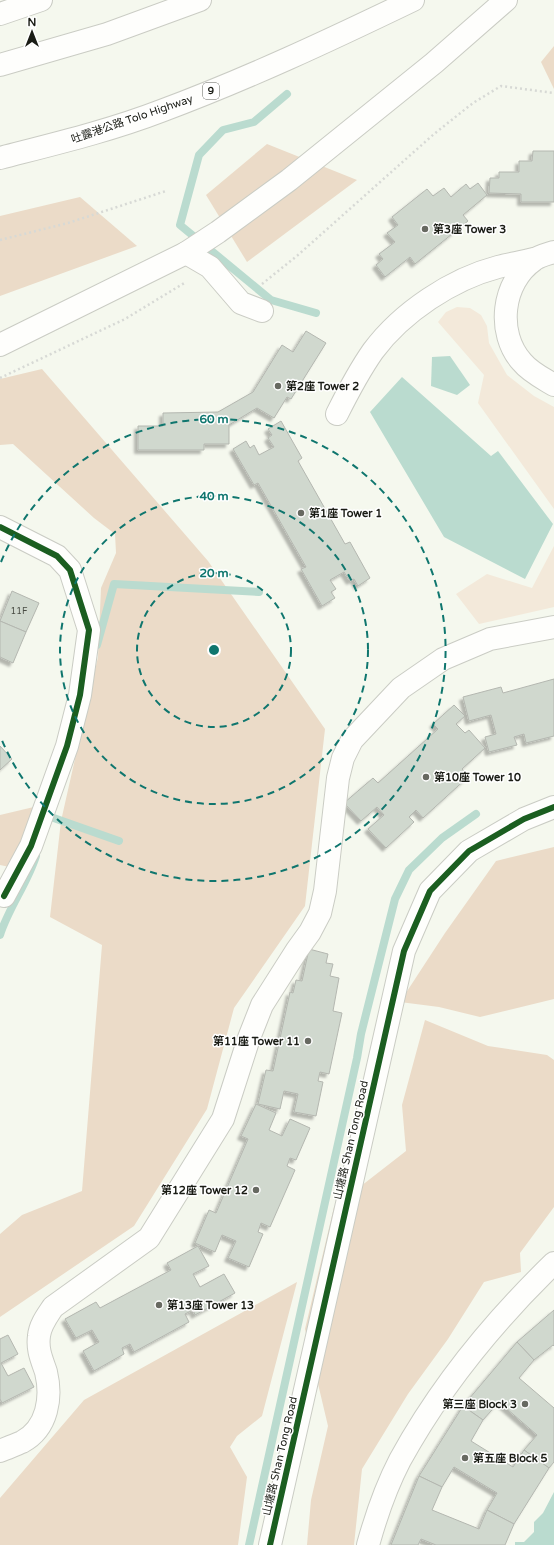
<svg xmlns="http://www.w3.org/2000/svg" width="554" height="1545" font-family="'Varela Round','Noto Sans TC',sans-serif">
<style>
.green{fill:#f3e9da}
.forest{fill:#ebdbc8}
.water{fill:#badbcf}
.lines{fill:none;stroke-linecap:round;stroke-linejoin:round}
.stream{stroke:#badbcf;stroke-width:8}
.building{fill:#d0d8ce;stroke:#b4b7b0;filter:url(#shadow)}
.minor-casing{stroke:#caccc4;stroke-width:24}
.highway-casing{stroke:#caccc4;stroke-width:24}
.path{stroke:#d7d9d5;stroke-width:2.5;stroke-dasharray:2 3;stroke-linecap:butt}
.minor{stroke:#fefefc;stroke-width:22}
.highway{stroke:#fefefc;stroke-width:22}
.cycleway-casing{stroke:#fff;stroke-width:8}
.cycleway{stroke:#1b5e20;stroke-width:6}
.ring{fill:none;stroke:#0f766e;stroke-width:2;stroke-dasharray:7 5}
.poi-dot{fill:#676961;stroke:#fff;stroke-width:1.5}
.labels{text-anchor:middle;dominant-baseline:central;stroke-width:3;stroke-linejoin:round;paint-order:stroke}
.number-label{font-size:9px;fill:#484b43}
.shield{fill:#fff;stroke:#5f605b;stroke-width:1}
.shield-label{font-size:10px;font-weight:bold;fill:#1a1c15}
.street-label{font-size:11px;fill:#1a1c15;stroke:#fff}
.poi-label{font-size:11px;font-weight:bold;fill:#1a1c15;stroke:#fff;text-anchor:start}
.centre{fill:#0f766e;stroke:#fff;stroke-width:2}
.ring-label{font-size:12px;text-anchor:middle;font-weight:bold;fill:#0f766e;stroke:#fff;stroke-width:3;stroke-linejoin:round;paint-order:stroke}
</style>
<defs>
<filter id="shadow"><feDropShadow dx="-3.5" dy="3.5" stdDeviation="1" flood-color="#0004"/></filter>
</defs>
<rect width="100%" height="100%" fill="#f5f8ee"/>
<g class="green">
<path d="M457,307L470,308L481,315L487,326L489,343L507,375L534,396L554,407V509L478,403L484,375L438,322L446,312Z"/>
<path d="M554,546V607L479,624L456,594L487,574L532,588Z"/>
</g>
<g class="forest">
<path d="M554,46V89L541,62Z"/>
<path d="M267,144L357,180L247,262L206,195Z"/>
<path d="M80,197L137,246L0,296V216Z"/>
<path d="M42,369L208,561L325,729L305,906L234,1008L207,1109L134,1226L0,1317V1234L22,1215L82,1191L102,945L50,917L61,821L98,657L101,588L116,553L115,534L94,518L13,444L0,445V379Z"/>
<path d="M38,806L24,870L0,865V815Z"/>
<path d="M554,847V999L480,1017L439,1007L400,1002L445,933L496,861Z"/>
<path d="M425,1020L488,1046L547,1055L554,1060V1207L520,1253L521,1272L484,1282L448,1339L408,1394L362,1469L354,1545H307L311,1500L328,1426L305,1329L334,1207L406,1151L402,1105Z"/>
<path d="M297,1282L262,1416L237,1436L230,1447L247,1477L238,1545H0V1498L84,1400Z"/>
</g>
<g class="water">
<path d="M450,356L470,385L457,395L431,386L432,357Z"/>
<path d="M402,377L491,456L498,451L553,524L525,579L444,537L370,412Z"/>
<path d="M554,1492V1545H515V1542H524L534,1532V1522L543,1513Z"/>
</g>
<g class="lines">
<g class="stream">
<path d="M287,94L254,122L223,130L199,155L180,225L271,300L316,313"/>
<path d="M97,645L114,584L259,592"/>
<path d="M48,816L119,841"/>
<path d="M0,935C9,907 27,884 36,856"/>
<path d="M249,1545L357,1058L361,1034L395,899L409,870L442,838L476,814"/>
</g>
</g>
<g class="building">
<path d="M533,151H554V202H521V194L489,193L490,178H499V172H519V161H532Z"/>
<path d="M478,183L487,195L463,215L468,221L415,264L410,257L385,277L376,265L383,259L379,254L395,242L387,233L398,225L392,217L427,189L433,196L444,188L451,197L466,184L470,189Z"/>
<path d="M306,331L326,343L291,399L287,397L274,418L257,408L229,425V444H204V450H138V426H163V413L218,412L253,392L282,345L293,352Z"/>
<path d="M281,421L302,458L298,461L345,544L350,542L370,578L358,586L354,579L350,581L344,572L330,580L336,589L331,592L335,598L322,606L301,569L306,567L258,483L254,485L233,449L246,441L250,448L254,445L259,455L274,447L268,438L272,435L268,429Z"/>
<path d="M12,591L39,603L26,632L0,621Z"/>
<path d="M0,621L26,632L13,663L0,657Z"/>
<path d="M554,679V736L526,743L524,734L514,737L517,745L489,752L485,737L496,734L491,715L469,721L463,697L501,687L503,693Z"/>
<path d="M454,705L465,716L456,724L465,733L469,730L485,748L462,769L469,776L423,818L416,810L409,817L414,822L386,848L368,829L384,815L377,807L361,821L344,803L373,778L378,783L438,729L433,724Z"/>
<path d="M0,746L12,759L0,770Z"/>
<path d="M309,949L328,954L326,963L333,964L330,976L339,978L333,1011L342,1013L329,1074L320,1072L318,1081L323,1082L316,1116L294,1112L298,1094L284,1091L280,1109L258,1104L266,1070L273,1071L290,992L293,993L296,980L302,981Z"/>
<path d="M256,1104L276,1113L269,1130L282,1136L290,1119L310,1128L296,1160L290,1158L287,1166L295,1170L270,1227L261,1223L258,1232L263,1234L249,1267L228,1258L236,1241L222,1235L215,1252L195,1243L209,1210L216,1213L248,1139L241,1136Z"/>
<path d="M198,1246L209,1266L193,1274L200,1287L224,1274L235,1293L195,1315L193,1310L185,1314L189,1322L134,1352L130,1344L122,1348L124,1354L94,1371L83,1351L99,1342L92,1330L76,1338L65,1319L96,1302L100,1308L171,1270L167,1263Z"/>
<path d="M554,1310V1346L553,1345L534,1360L517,1342Z"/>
<path d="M8,1335L18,1354L1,1363L8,1376L24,1368L34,1387L2,1403L0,1399V1339Z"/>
<path d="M517,1342L534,1360L519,1378L554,1408V1462L549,1468L524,1450L537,1435L499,1402L483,1420L463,1406Z"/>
<path d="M463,1406L483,1420L471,1441L513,1467L524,1450L549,1468L514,1524L487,1510L497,1493L454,1467L442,1487L419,1476Z"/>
<path d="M419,1476L442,1487L432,1510L479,1529L487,1510L514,1524L505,1545H436L421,1539L418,1545H391Z"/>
</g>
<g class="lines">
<defs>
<g id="minor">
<path d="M554,252C548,254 539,256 534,260C502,282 496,333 522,362C530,372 544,379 554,385"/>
<path d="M186,253L210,267L241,303L262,311"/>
<path d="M337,414C348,392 359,371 373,351C402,312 452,279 498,267C510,264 522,262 534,259"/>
<path d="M0,527L57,556L70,570L89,630L80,695L67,746L31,846L4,896"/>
<path d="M0,1451C7,1448 15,1445 22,1442C48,1428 52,1397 46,1372C42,1360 37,1350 39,1336C40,1325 47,1316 53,1307L149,1238L223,1119L249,1038L262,1005L297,950L310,932L320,913L325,891L338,778L343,758L352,740L401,688L443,659L490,639L554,627"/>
<path d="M270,1545L404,951L430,891L469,851L524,819L554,807"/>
<path d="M368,1545C376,1516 386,1487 400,1460C440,1387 494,1321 554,1263"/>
</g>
<g id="highway">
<path d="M0,14L41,0"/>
<path d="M0,65L107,34L200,0"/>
<path d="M0,158C54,144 109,131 161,111C247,79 330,40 413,0"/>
<path d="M0,345L186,253L218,232L289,180L434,63L506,0"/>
</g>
</defs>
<use href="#minor" class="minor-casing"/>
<use href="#highway" class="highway-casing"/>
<g class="path">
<path d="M0,240L68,223L166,191"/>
<path d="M262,284L298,255L434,134L473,103L501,86L554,93"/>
<path d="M0,378L125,319L186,282"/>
</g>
<use href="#minor" class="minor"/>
<use href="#highway" class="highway"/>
<defs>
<g id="cycleway">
<path d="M0,527L57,556L70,570L89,630L80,695L67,746L31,846L4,896"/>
<path d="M270,1545L404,951L430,891L469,851L524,819L554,807"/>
</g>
</defs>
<use href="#cycleway" class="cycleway-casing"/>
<use href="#cycleway" class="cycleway"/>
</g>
<g class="ring">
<circle cx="214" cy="650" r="77"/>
<circle cx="214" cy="650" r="154"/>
<path d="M1 562A231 231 0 1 1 1 738"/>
</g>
<g class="poi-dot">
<circle cx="425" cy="229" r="4"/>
<circle cx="278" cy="386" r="4"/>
<circle cx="301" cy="513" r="4"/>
<circle cx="426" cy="777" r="4"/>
<circle cx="308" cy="1041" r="4"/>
<circle cx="256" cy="1190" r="4"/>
<circle cx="159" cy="1305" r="4"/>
<circle cx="525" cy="1404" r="4"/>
<circle cx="465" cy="1458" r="4"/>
</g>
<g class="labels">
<g class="number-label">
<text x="19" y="611">11F</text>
</g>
<rect class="shield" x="203" y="83" width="16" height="16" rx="3"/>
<g class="shield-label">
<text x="211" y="91">9</text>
</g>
<g class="street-label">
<text transform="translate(132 119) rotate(-19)">吐露港公路 Tolo Highway</text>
<text transform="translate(351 1140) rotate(-77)">山塘路 Shan Tong Road</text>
<text transform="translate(280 1456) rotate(-77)">山塘路 Shan Tong Road</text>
</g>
<g class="poi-label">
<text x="433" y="229">第3座 Tower 3</text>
<text x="286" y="386">第2座 Tower 2</text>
<text x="309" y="513">第1座 Tower 1</text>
<text x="434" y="777">第10座 Tower 10</text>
<text x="300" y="1041" text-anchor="end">第11座 Tower 11</text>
<text x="248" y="1190" text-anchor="end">第12座 Tower 12</text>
<text x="167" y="1305">第13座 Tower 13</text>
<text x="517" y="1404" text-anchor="end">第三座 Block 3</text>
<text x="473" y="1458">第五座 Block 5</text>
</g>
</g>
<circle cx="214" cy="650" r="6" class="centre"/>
<g class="ring-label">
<text x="214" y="423">60 m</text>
<text x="214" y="500">40 m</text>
<text x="214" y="577">20 m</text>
</g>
<g transform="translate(32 32)" stroke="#ffffff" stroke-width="3" paint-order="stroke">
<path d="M0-3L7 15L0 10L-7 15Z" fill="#1a1c15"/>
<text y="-6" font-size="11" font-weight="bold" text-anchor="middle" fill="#1a1c15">N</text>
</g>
</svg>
